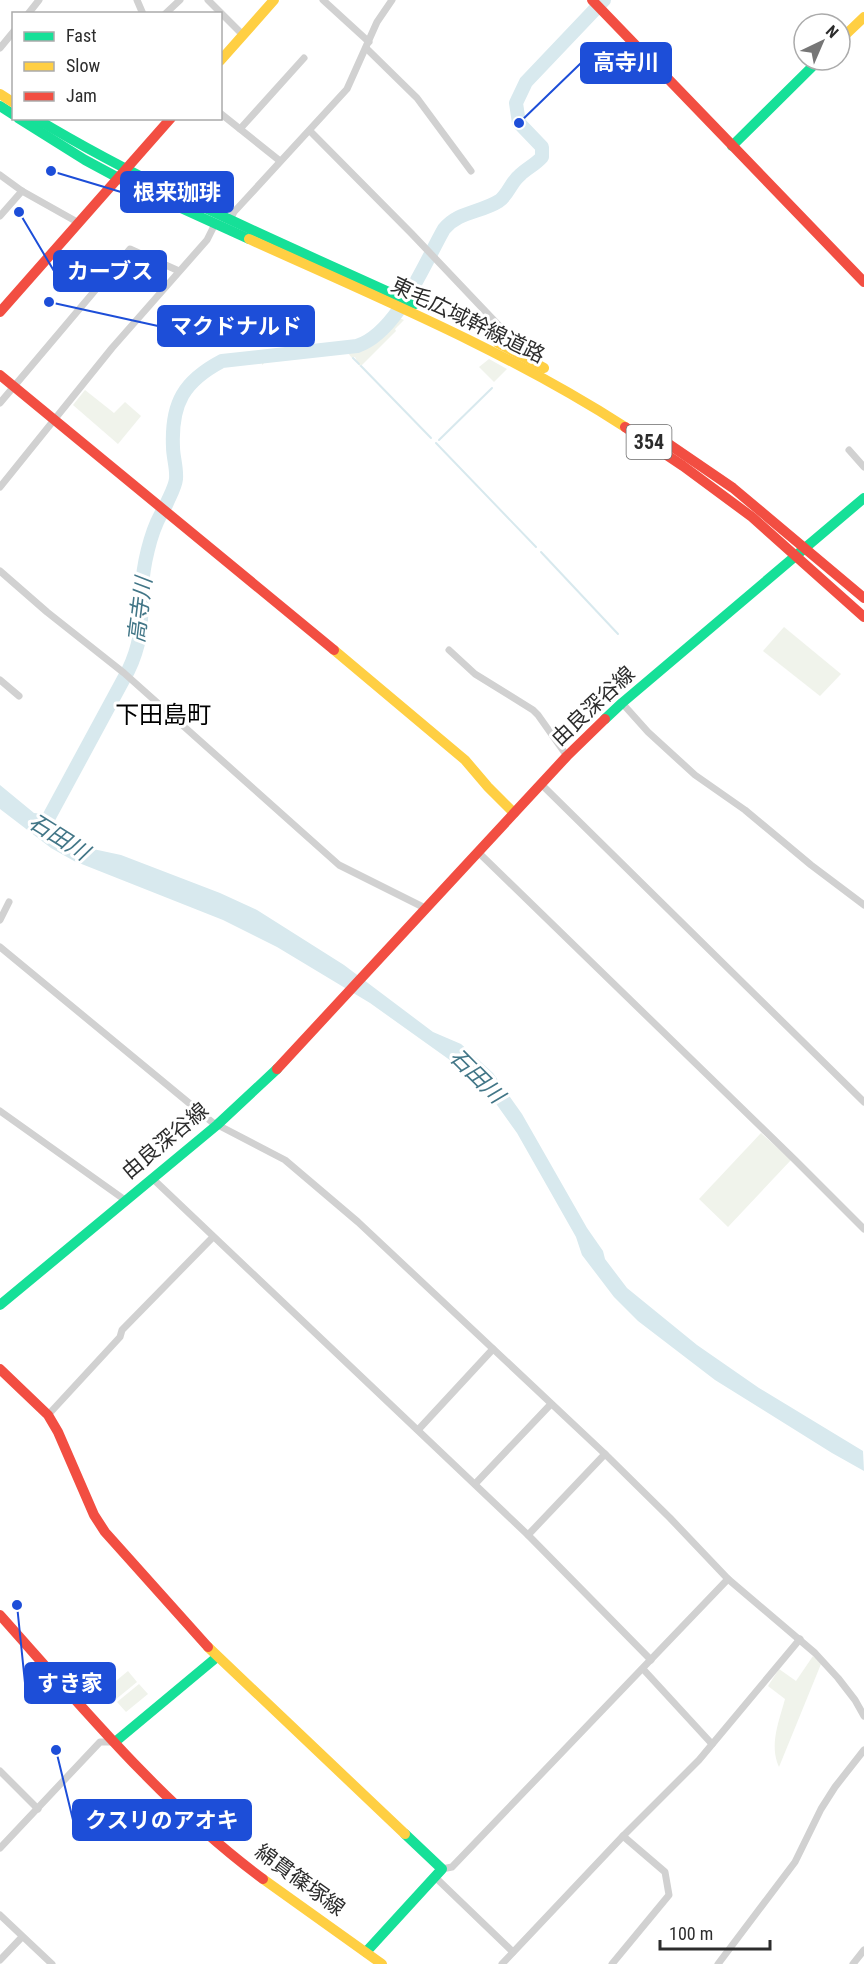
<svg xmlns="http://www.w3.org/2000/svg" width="864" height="1964" font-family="'Roboto Condensed','Noto Sans JP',sans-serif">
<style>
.green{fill:#f0f3eb}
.water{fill:#d8e9ee}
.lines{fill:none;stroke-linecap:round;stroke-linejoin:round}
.stream{stroke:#d8e9ee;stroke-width:2}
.river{stroke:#d8e9ee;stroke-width:14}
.street{stroke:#d1d1d1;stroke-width:7}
.fast{stroke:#16e098;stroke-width:10}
.slow{stroke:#ffcf43;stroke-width:10}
.jam{stroke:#f24e42;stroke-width:10}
.labels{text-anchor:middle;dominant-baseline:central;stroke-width:6;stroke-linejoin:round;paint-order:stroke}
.shield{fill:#fff;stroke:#6b6b6b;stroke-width:1.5}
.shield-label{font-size:20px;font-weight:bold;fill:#2c2c2c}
.street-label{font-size:21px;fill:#2c2c2c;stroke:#fff}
.water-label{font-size:22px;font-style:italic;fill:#427687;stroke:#fff}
.quarter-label{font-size:24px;fill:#000;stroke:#fff}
.leader{fill:none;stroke:#1d4ed8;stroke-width:2}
.callout-dot{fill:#1d4ed8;stroke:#fff;stroke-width:2}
.callout{fill:#1d4ed8;stroke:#1d4ed8;stroke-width:2}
.callout-label{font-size:22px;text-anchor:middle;font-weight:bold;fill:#fff}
</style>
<rect width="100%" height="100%" fill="#fff"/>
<g class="green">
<path d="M397,317L404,320L395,329L396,331L360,367L355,357L352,358L348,353L265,362L262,365V363L258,364L257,361L361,349C375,343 389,330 397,317Z"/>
<path d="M489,359L507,369L494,382L479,367Z"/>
<path d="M85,390L114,413L125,402L141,416L118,444L73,405Z"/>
<path d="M784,627L841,674L820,696L763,651Z"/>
<path d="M761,1133L791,1160L728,1227L699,1199Z"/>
<path d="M813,1656L821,1664L779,1767C769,1744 779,1722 785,1699L768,1686L779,1669L796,1681Z"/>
<path d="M128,1671L137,1682L115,1700L106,1689Z"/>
<path d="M139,1684L148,1694L126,1712L117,1702Z"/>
</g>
<path class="water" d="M0,785L34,813L43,814L52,821L61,834L93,849L121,855L220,893L257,910L344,965L433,1032L461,1044L493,1073L522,1114L587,1228L603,1251L605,1259L627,1288L697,1345L759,1388L863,1451L864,1471L832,1453L715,1380L638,1321L614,1297L582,1255L576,1237L517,1133L492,1098L481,1091L461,1068L370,1003L277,947L223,920L74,861L51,848L0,809Z"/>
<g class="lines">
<g class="stream">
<path d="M353,358L359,364"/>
<path d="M361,366L431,438"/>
<path d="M439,440L492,388"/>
<path d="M436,443L536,547"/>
<path d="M541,552L618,634"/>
</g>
<g class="river">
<path d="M166,505C169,497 175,488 176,479C177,468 173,457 173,447C171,403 184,381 222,361L357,346C397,333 424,264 444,229C459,211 480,213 499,201C508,195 511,182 520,175C527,168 535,165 542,157V147L519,123L516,103L526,82L604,0"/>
<path d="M42,830L128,671C143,640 141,621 142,588C143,566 150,534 161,514"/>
</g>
<g class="street">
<path d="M137,0L143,14"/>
<path d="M208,0L243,35"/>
<path d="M323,0L369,42"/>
<path d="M28,14L39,0"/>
<path d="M165,14L180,0"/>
<path d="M0,48L14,31"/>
<path d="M366,48L417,98L471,171"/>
<path d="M220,113L280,161"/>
<path d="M240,129L304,58"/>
<path d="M310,131L412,234L505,332L526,343L527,345L522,355"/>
<path d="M0,175L22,191L79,223"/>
<path d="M0,216L22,191"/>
<path d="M230,220L234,212L347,89L377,22L392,0"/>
<path d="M0,403L130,249L179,271"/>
<path d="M849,450L864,467"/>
<path d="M0,487L112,348L207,240L215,224"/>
<path d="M0,571L47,612L124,673L339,865L425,908"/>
<path d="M449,650L475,674L533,710L538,715L567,756"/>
<path d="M0,680L19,696"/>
<path d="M622,703L648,732L695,775L745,810L811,865L864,905"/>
<path d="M541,784L864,1102"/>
<path d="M478,852L795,1160L864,1229"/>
<path d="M0,920L9,902"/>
<path d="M0,947L212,1122L285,1160L358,1222L605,1454L670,1518L728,1579L815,1653L838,1678L855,1700L864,1716"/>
<path d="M0,1111L125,1200"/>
<path d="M152,1178L528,1535L651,1660"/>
<path d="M48,1415L120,1337L122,1330L213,1237"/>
<path d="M418,1430L493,1349"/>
<path d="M475,1484L551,1404"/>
<path d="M528,1535L605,1454"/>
<path d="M643,1669L712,1744"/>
<path d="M0,1771L38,1809"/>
<path d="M0,1848L100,1742H114"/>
<path d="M442,1869L452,1867L728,1579"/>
<path d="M435,1877L513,1952"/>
<path d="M0,1915L52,1964"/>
<path d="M0,1960L22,1937"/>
<path d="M502,1964L623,1836L699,1760L800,1639"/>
<path d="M612,1964L669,1895L665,1872L623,1836"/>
<path d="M718,1964L795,1862L821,1809L835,1787L864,1750"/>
<path d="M853,1964L864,1950"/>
</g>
<g class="fast">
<path d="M0,106L14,115"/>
<path d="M18,118L85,160L137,188L249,239"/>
<path d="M35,118C156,191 287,245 415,304"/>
<path d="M732,146L819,60"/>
<path d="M605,719L622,703L864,498"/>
<path d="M0,1305L217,1125L277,1069"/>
<path d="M115,1742L217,1657"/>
<path d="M366,1952L442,1869L405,1834"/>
</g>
<g class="slow">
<path d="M840,40L864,17"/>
<path d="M220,61L274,0"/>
<path d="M0,94L14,103"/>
<path d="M249,239C377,297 507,351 625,427"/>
<path d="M498,343L544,368"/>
<path d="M334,650L465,760L488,787L514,813"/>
<path d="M208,1647L405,1834"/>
<path d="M263,1879L382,1964"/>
</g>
<g class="jam">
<path d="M592,0L864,282"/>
<path d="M0,312L171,118"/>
<path d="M0,375L334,650"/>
<path d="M625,427L683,466L752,517L864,617"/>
<path d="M651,432L733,488L864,598"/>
<path d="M277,1069L567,756L605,719"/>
<path d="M0,1369L48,1415L58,1432L94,1515L105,1532L208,1647"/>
<path d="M0,1615C83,1708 163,1805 263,1879"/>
</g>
</g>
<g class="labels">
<rect class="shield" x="626.5" y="425" width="45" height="34" rx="4.5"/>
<g class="shield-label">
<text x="649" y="442">354</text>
</g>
<g class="street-label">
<text transform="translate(468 320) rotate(26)">東毛広域幹線道路</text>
<text transform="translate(593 706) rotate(-43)">由良深谷線</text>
<text transform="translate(165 1141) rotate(-40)">由良深谷線</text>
<text transform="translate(300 1880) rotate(36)">綿貫篠塚線</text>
</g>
<g class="water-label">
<text transform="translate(140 610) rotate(-83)">高寺川</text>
<text transform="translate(59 837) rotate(32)">石田川</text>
<text transform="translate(477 1076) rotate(45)">石田川</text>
</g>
<g class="quarter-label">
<text x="163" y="715">下田島町</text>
</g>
</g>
<path class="leader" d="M519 123L581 63M51 171L121 192M19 212L54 271M49 302L158 326M17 1605L25 1683M56 1750L73 1820"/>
<g class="callout-dot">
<circle cx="519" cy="123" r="6"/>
<circle cx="51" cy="171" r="6"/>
<circle cx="19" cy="212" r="6"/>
<circle cx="49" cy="302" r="6"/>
<circle cx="17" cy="1605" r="6"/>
<circle cx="56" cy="1750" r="6"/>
</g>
<g class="callout">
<rect x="581" y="43" width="90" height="40" rx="6"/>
<rect x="121" y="172" width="112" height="40" rx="6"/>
<rect x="54" y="251" width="112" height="40" rx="6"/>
<rect x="158" y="306" width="156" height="40" rx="6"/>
<rect x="25" y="1663" width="90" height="40" rx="6"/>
<rect x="73" y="1800" width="178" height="40" rx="6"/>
</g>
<g class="callout-label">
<text x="626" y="70">高寺川</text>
<text x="177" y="200">根来珈琲</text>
<text x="110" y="279">カーブス</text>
<text x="236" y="334">マクドナルド</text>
<text x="70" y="1691">すき家</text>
<text x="162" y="1828">クスリのアオキ</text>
</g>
<rect x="12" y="12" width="210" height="108" fill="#ffffff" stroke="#ababab" stroke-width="1.5"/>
<rect x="24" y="32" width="30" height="9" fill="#16e098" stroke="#ababab" stroke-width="1.5"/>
<text x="66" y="42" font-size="18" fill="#2c2c2c">Fast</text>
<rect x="24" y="62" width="30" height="9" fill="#ffcf43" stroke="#ababab" stroke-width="1.5"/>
<text x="66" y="72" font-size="18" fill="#2c2c2c">Slow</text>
<rect x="24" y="92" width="30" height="9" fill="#f24e42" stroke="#ababab" stroke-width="1.5"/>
<text x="66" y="102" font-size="18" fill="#2c2c2c">Jam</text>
<g transform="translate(822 42) rotate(44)"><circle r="28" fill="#ffffff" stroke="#ababab" stroke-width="1.5"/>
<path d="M0-4.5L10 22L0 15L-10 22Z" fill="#767676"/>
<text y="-9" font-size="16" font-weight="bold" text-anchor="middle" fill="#2c2c2c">N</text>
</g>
<path d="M660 1940v9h110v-9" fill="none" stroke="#2c2c2c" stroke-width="3"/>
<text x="669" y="1940" font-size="18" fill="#2c2c2c" stroke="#ffffff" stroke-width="4.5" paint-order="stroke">100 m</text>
</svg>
